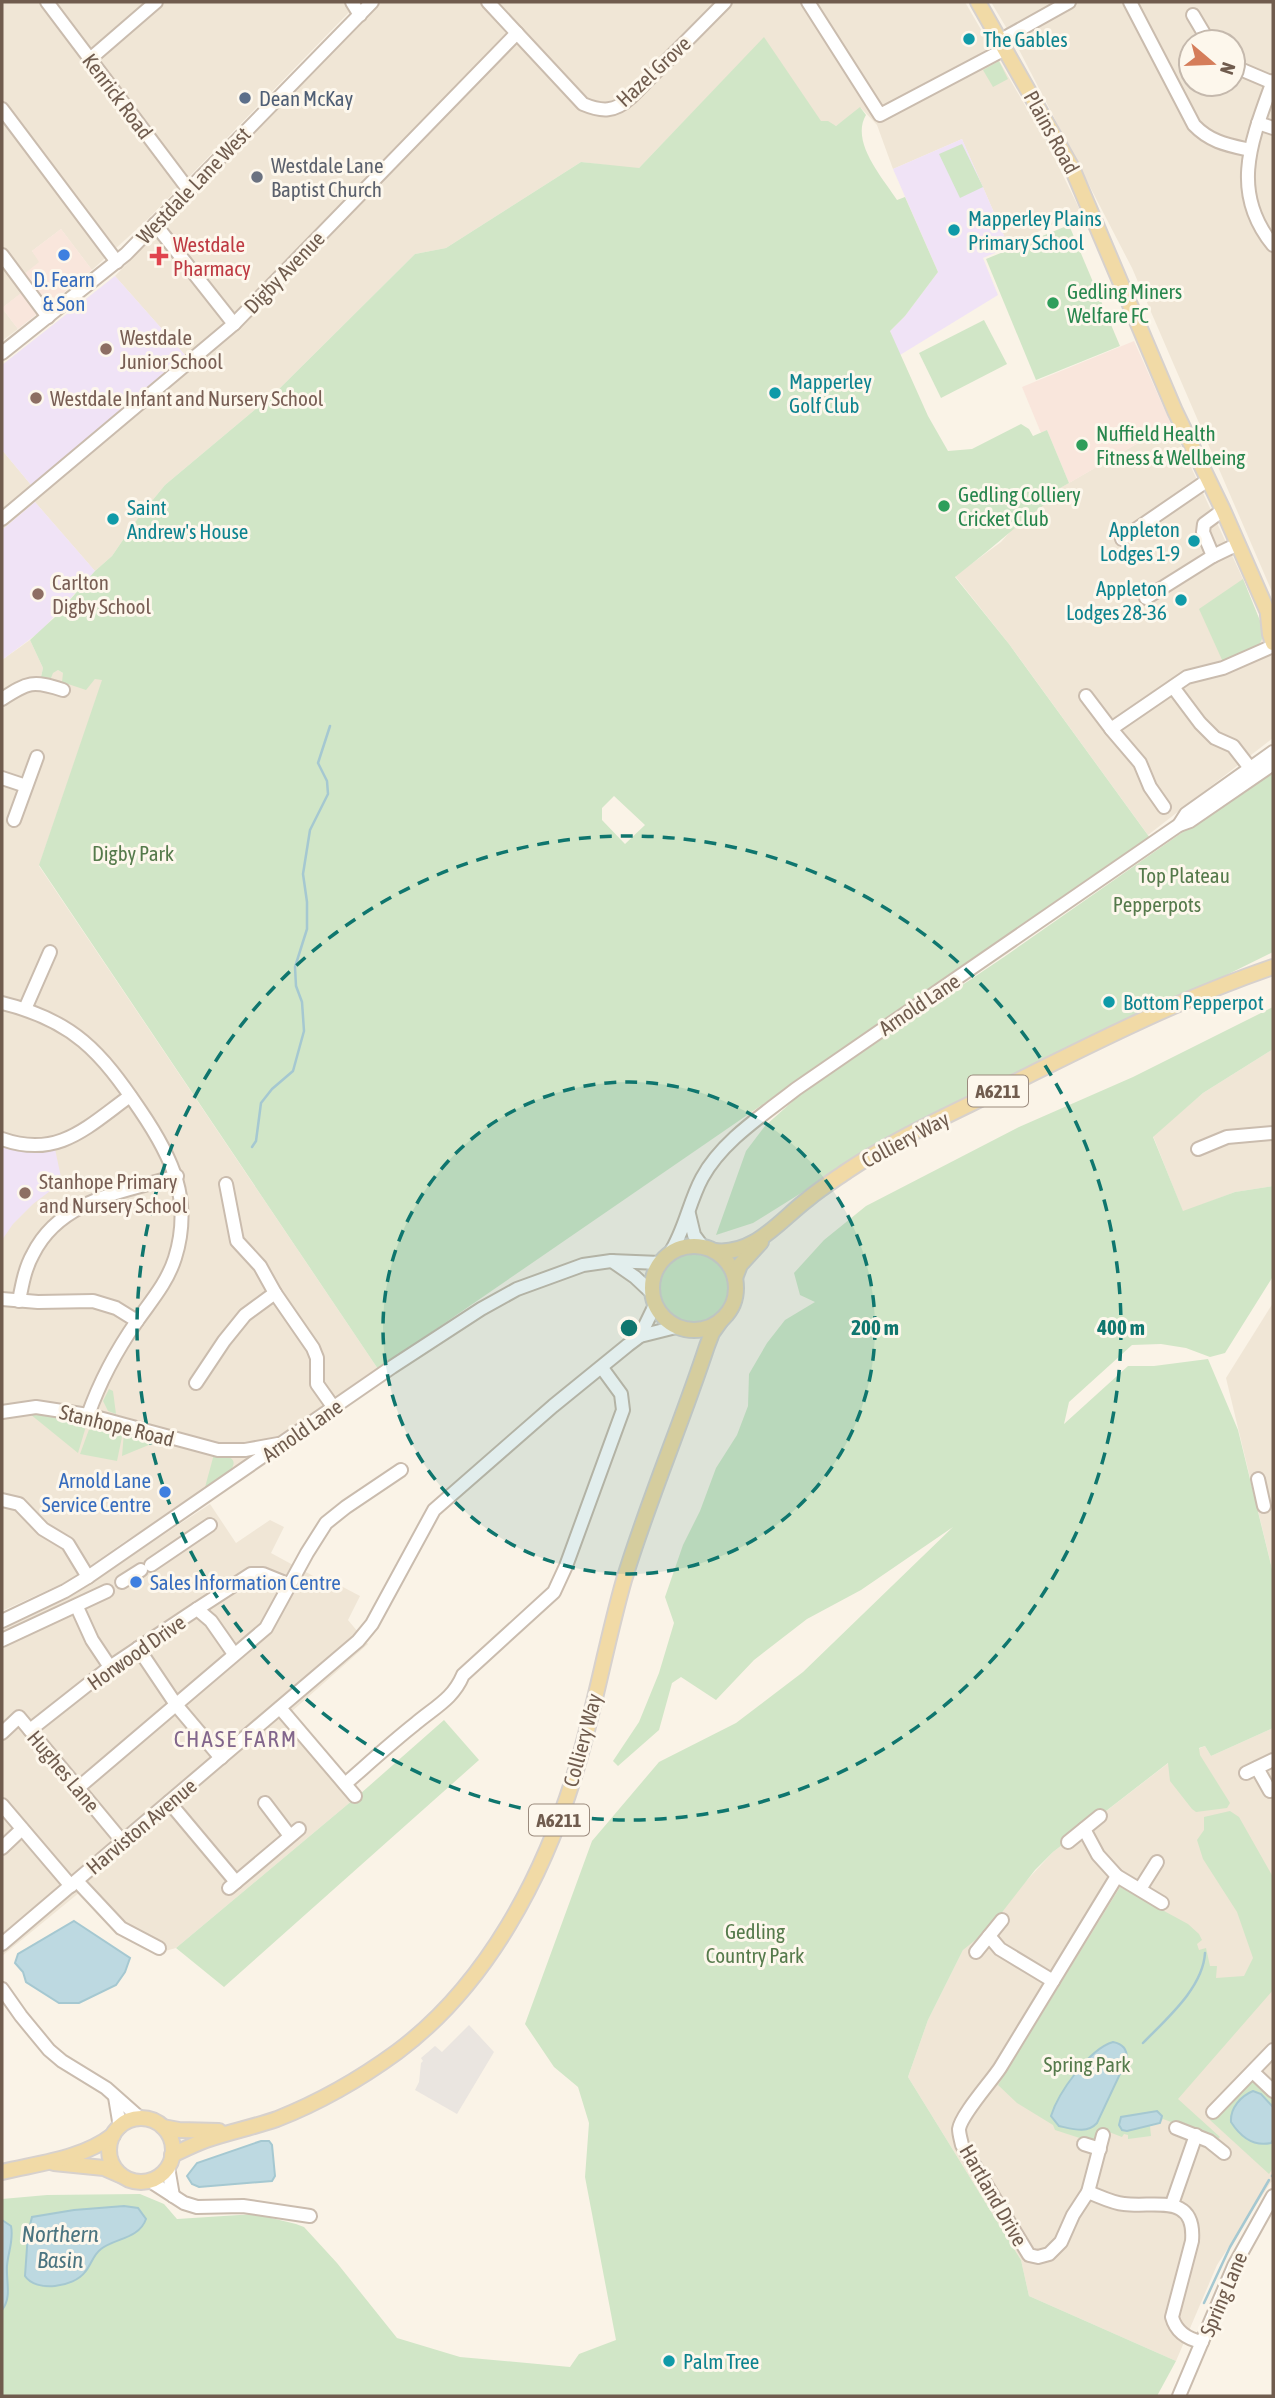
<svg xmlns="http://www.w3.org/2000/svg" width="1275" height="2398" font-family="'Asap Condensed',sans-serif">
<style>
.residential{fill:#f0e6d6;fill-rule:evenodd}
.commercial{fill:#f9e6dc}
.industrial{fill:#eae5e0}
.education{fill:#f0e3f6}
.green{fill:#d1e6c7;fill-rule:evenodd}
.water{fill:#bdd9e1;stroke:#a5c8d1;stroke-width:2}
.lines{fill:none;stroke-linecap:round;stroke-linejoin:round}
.stream{stroke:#a5c8d1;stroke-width:2.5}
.minor-casing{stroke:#cabcae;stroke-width:16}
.major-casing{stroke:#d7d1cd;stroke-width:18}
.minor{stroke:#fff;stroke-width:12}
.major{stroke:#f1daa6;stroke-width:14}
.ring{fill:none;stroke:#0f766e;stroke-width:3.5;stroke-dasharray:12 9}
.culture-dot{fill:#0f9aa8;stroke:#fdf7ec;stroke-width:2.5}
.service-dot{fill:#5c6f8a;stroke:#fdf7ec;stroke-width:2.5}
.worship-dot{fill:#6b7280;stroke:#fdf7ec;stroke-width:2.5}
.shop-dot{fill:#3f7fe0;stroke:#fdf7ec;stroke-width:2.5}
.health-dot{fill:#e0444e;stroke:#fdf7ec;stroke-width:2.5}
.leisure-dot{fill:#2e9e5b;stroke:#fdf7ec;stroke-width:2.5}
.education-dot{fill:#8d6e63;stroke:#fdf7ec;stroke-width:2.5}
.labels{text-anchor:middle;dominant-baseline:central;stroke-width:6;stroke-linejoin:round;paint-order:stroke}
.shield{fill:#fdf7ec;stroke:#9a8a7d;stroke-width:2}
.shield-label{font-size:19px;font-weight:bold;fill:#705c4e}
.culture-label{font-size:21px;fill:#0d838f;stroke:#fdf7ec;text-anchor:start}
.street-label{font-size:21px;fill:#705c4e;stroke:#fdf7ec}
.service-label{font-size:21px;fill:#4e5e75;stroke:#fdf7ec;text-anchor:start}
.worship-label{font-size:21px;fill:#5b616d;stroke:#fdf7ec;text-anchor:start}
.health-label{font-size:21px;fill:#be3a42;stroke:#fdf7ec;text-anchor:start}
.shop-label{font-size:21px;fill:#366cbe;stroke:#fdf7ec}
.leisure-label{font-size:21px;fill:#27864d;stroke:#fdf7ec;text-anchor:start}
.education-label{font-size:21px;fill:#785e54;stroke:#fdf7ec;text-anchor:start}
.park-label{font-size:21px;fill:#557a4b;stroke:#fdf7ec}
.neighbourhood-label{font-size:23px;letter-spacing:2px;fill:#82668c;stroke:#fdf7ec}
.water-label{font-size:23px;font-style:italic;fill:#4b7480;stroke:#fdf7ec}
.centre{fill:#0f766e;stroke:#fdf7ec;stroke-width:3.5}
.ring-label{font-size:21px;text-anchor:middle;font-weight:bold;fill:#0f766e;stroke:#fdf7ec;stroke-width:6;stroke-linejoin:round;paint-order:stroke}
</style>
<rect width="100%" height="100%" fill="#faf3e7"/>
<g class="residential">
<path d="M2,2H359L148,219L92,270L61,229L32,251L40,262L32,285L2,308L18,329L2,341Z"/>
<path d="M381,2H965L1047,143L1080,210L1009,247L962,139L893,169L877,125L861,108L836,126L821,122L764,38L638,169L581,162L446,248L415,254L277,391L165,485L138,518L112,556L95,571L35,502L2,530V450L31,485L185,355L115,276Z"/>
<path d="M991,2H1273V594L1132,268L1016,44ZM1191,42H1233V84H1191Z"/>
<path d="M1171,424L1243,579L1273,654V738L1148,835L1009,644L955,576L1001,542L1016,525L1055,491Z"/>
<path d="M30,640L43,668L41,677L58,670L63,673V682L91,683L95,679H103L39,866L378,1369L231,1474L124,1542L70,1580L2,1611V660Z"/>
<path d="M1273,1049V1186L1235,1192L1183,1212L1153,1136L1203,1093Z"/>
<path d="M1273,1303V1573L1226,1378Z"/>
<path d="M210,1504L236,1543L270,1520L284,1527L271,1553L339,1590L341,1586L360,1596L348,1620L368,1644L291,1712L360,1794L176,1948L158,1953L80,1892L2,1956V1628L77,1592Z"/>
<path d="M1273,1728V2182H1271L1217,2265L1176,2361L1029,2296L1021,2260L908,2077L928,2020L964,1948L1053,1852L1171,1761L1205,1746L1211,1756Z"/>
</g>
<g class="commercial">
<path d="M61,229L92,270L18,329L2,308L31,285L24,274L39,262L32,251Z"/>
<path d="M1134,341L1171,424L1069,483L1047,430L1041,433L1022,387Z"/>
</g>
<path class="industrial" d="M469,2025L494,2052L457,2114L415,2090L419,2082L421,2063L423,2061L421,2058L435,2046L442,2052Z"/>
<g class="education">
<path d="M962,139L1009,247L983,258L998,295L900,355L890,331L905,316L938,272L893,169Z"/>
<path d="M115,276L185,355L31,485L2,450V365Z"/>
<path d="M35,502L95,571L41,631L2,660V530Z"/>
<path d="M2,1146L37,1151L55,1149L62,1182L33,1204L13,1224L2,1240Z"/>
</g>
<g class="green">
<path d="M764,37L821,121H828L836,126L860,107L866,115C850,142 883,178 897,200L905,197L938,272L905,316L890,331L928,416L948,451L972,449L1021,424L1029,429L1033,436L1047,430L1069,483L1055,491L1053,498C1019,523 989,551 955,577L1009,644L1150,838L378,1369L39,865L102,680L95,679L86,690L62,682L63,673L58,670L53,673L51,678L41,677L43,668L30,640L55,617L95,571L112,556L138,518L165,485L277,391L415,254L446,248L581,162L639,168ZM614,796L645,825L625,844L602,820V808Z"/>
<path d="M999,61L1008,79L993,87L983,70Z"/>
<path d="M962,144L983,187L960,198L939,154Z"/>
<path d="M1069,225L1120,346L1036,380L986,259Z"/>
<path d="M984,320L1007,364L941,398L919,353Z"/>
<path d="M1243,579L1265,633L1259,645L1223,662L1199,609Z"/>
<path d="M1273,769V952L862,1155L753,1223L716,1235L746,1151L765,1126L803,1092L1004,957Z"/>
<path d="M1273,1007V1049L1203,1093L1153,1137L1183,1211L1235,1192L1273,1186L1272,1278L1225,1353L1210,1357L1186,1348L1161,1344L1132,1345L1069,1402L1064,1424L1128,1366H1154L1208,1359L1238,1430L1273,1573V1728L1211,1756L1205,1746L1199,1748L1200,1755L1230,1803L1227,1808L1196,1812L1192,1809L1170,1781L1168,1763L1053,1852L1035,1870L989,1929L963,1950L928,2020L908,2077L1021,2260L1029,2296L1176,2361L1157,2396H2V2199L47,2195L140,2194L164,2204L177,2219L255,2214L296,2224L304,2227L337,2263L397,2338L460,2357L570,2367L579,2354L616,2340L585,2177L589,2123L578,2087L554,2067L525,2024L592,1841L659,1762L736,1723L803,1672L953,1527L861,1590L807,1619L754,1660L716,1700L681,1677L672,1683L659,1730L618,1766L613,1761L639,1722L659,1673L674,1623L665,1597L683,1545L700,1511L716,1468L737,1435L748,1406L749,1374L767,1343L785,1320L815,1302L800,1295L794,1273L824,1240L866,1206L1019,1127L1133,1077Z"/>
<circle cx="694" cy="1288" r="37"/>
<path d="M109,1389L113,1391L116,1414L108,1411L103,1401Z"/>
<path d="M44,1412L87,1423L78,1453L30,1414Z"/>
<path d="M91,1424L123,1432L117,1461L80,1454Z"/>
<path d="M124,1432L156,1442L122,1456Z"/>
<path d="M214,1454C257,1457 218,1482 204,1491Z"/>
<path d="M444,1720L479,1760L224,1987L176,1948L360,1794Z"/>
<path d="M1230,1811L1239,1817L1273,1877V1990L1178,2099L1220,2137L1218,2139L1163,2119L1160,2123L1150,2126L1151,2136L1128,2139V2135L1124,2134L1122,2137L1101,2129L1096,2141L1092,2142L1055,2130L1053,2125L1017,2103L998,2085L1120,1887L1188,1924L1199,1934L1202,1940L1197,1944L1199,1950L1206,1948L1210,1966H1217L1216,1978L1244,1976L1253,1958L1237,1912L1203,1859L1197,1840L1204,1830V1817Z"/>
<path d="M1253,2079L1273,2094V2168L1269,2174L1210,2120Z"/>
</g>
<g class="water">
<path d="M74,1921L130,1958L125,1972L116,1985L79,2003H59L26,1982L23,1972L15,1963L18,1954Z"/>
<path d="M1113,2042C1123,2044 1127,2049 1127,2059L1097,2123C1087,2134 1073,2129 1059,2126L1051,2116C1058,2093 1089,2049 1113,2042Z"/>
<path d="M1253,2091L1261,2094L1273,2107V2140L1271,2143C1253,2147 1240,2136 1231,2122C1230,2108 1241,2096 1253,2091Z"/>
<path d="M1157,2111L1162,2116L1160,2123L1127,2131L1122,2130L1119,2125L1121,2117Z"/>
<path d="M261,2141H269L272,2145L275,2176L272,2181L199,2187L192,2184L187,2176L197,2163Z"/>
<path d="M124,2206L138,2208L146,2219C139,2239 115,2238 101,2249C93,2255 91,2265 85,2272C74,2287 36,2293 25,2276L28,2233L32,2217L74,2210Z"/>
<path d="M2,2220L11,2226C14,2240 8,2252 7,2266C6,2281 12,2298 2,2310Z"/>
</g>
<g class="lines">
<g class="stream">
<path d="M252,1147L256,1141L261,1103L272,1089L293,1071L304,1031L302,1002L296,986L295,967L307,929V902L303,874L310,830L328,794L327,781L318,763L330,726"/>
<path d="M1143,2043C1166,2019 1203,1988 1205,1953"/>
<path d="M1272,2176L1273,2175"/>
<path d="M1204,2303L1230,2247L1269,2180"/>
</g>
<defs>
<g id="minor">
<path d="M47,2L188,189"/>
<path d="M352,2L360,15"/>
<path d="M488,2L583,104C602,112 615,112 630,98L725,2"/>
<path d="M808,2L880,115L1005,49"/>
<path d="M1130,2L1194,125C1210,142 1228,145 1250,150"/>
<path d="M1193,15L1209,42"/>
<path d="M1001,40L1069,2"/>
<path d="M90,59L156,2"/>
<path d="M1233,66L1273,83"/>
<path d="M1273,81C1252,139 1229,191 1273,245"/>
<path d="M2,109L117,262"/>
<path d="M1258,123L1273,128"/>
<path d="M155,224L234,324"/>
<path d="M2,255L48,317"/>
<path d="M2,353L126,254L372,2"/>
<path d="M2,519L234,324L517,33"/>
<path d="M1122,539L1208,480"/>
<path d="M1213,556L1238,544"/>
<path d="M1146,598L1213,556L1203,532L1204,524L1223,510"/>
<path d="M1173,687L1200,723L1215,738L1233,746L1250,768"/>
<path d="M1086,696L1111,729L1187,677L1223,668L1273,646"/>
<path d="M2,699C28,682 33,680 63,690"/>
<path d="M1111,729L1140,763L1150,787L1164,807"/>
<path d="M2,778L26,786"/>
<path d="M14,820L37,757"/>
<path d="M1179,825L1186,814L1273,752"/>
<path d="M2,1003C73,1020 101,1052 140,1110C172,1157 193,1200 175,1258C167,1283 151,1301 137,1321C116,1351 100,1381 88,1415"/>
<path d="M25,1009L50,952"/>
<path d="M2,1139C58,1159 87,1127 130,1096"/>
<path d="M1198,1149L1227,1137L1273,1133"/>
<path d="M226,1184L237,1241L260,1266L275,1293"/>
<path d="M689,1214L694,1235L702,1246"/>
<path d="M670,1253C685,1230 689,1202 702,1178C722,1141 763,1115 796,1089L1179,825L1190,821L1273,764"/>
<path d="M612,1261L635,1277L651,1292"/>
<path d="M2,1299L38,1302L93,1301L116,1308L137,1321"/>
<path d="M19,1301C22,1285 25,1268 33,1254C60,1199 124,1192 177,1176"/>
<path d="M640,1336L655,1305"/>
<path d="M196,1383L224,1341L245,1315L275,1293L313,1348L317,1358V1384L334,1408"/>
<path d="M2,1412L36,1407L88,1415L218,1450H245L278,1444"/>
<path d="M1258,1479L1264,1506"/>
<path d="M2,1500L19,1504L43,1529L68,1544L88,1577"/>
<path d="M151,1565L210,1525"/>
<path d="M122,1582L141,1570"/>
<path d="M77,1607L92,1640L110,1667"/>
<path d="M197,1609L251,1574H263L290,1585"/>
<path d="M2,1621L65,1591L88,1577L392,1367L481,1309L517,1289L583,1265L611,1261L660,1263"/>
<path d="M2,1640L107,1591"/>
<path d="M138,1648L177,1706L221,1758"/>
<path d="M280,1708L355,1796"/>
<path d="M30,1730L110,1667L197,1609L211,1621L234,1654"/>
<path d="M2,1733L19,1717L122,1841"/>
<path d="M1257,1768L1270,1791"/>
<path d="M1246,1773L1273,1760"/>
<path d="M345,1784C368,1764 391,1743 415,1724C435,1707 453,1699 463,1675L554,1592L566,1566L623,1410L621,1394L602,1368"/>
<path d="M78,1788L266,1628L307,1553L326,1523L346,1507L401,1470"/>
<path d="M169,1802L236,1882"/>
<path d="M265,1803L290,1836"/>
<path d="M2,1805L71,1886"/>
<path d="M1084,1829L1098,1855L1117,1876L1162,1903"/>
<path d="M1068,1842L1100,1816"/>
<path d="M2,1848L22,1829"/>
<path d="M77,1881L121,1928L159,1948"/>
<path d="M229,1888L299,1829"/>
<path d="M1140,1889L1157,1862"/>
<path d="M989,1936L1000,1949L1053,1981"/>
<path d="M2,1944L358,1641L372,1624L434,1510L553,1406L628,1345L640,1336L676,1327"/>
<path d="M976,1952L1002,1920"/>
<path d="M2,1989L21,2016L49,2050L62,2061L106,2088L141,2119"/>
<path d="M1253,2072L1273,2091"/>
<path d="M115,2097L120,2127"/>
<path d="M1213,2112L1273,2050"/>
<path d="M1176,2128L1209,2141L1224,2153"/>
<path d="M1103,2135L1088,2192L1073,2215L1061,2242L1049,2254L1038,2257L1029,2255L962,2145C961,2140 959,2134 959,2129C961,2115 990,2083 1000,2068L1117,1876"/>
<path d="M1084,2144L1100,2149"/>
<path d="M168,2167L173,2196"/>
<path d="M150,2181L184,2203L197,2207L243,2206L310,2216"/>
<path d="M1088,2192C1099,2196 1112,2203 1124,2204C1154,2208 1196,2192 1192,2241L1172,2317C1176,2332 1187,2339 1202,2342"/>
<path d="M1172,2204L1196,2135"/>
<path d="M1179,2396L1234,2266L1273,2196"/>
</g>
<g id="major">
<path d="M978,2L1072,168L1175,411L1223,510L1273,624"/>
<path d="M1268,615L1270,634L1273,643"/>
<circle cx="694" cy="1288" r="42"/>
<path d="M714,1251C754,1256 779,1221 808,1199C820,1189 834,1180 847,1171C896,1138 953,1113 1007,1086C1093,1043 1182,998 1273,967"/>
<path d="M735,1278L740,1265L761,1242"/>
<circle cx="141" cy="2150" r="32"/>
<path d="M163,2127L179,2130L219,2131"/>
<path d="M172,2155C183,2150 195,2144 206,2140C229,2132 254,2127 277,2119C320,2102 360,2079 397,2052C487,1985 544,1876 576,1770C595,1708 606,1643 624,1580C648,1501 681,1425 707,1346L712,1333L722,1319"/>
<path d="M54,2163L104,2168L120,2175"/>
<path d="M2,2172C39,2163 82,2159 113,2135"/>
</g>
</defs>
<use href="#minor" class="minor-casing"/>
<use href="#major" class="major-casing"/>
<use href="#minor" class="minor"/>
<use href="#major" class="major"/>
</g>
<circle cx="629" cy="1328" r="246" fill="#0f766e" fill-opacity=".12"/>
<g class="ring">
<circle cx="629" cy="1328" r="246"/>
<circle cx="629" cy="1328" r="492"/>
</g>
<g class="culture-dot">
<circle cx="969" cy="39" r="7"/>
<circle cx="954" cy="230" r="7"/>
<circle cx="775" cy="393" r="7"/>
<circle cx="113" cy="519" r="7"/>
<circle cx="1194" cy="541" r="7"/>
<circle cx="1181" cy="600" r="7"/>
<circle cx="1109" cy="1002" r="7"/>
<circle cx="669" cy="2361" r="7"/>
</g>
<circle class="service-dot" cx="245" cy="98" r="7"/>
<circle class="worship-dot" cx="257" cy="177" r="7"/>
<g class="shop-dot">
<circle cx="64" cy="255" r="7"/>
<circle cx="165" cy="1492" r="7"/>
<circle cx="136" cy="1582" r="7"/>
</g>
<path class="health-dot" d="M155.5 245.5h7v7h7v7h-7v7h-7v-7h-7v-7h7z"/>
<g class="leisure-dot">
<circle cx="1053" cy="303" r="7"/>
<circle cx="1082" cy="445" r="7"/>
<circle cx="944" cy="506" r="7"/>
</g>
<g class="education-dot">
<circle cx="106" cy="349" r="7"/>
<circle cx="36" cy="398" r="7"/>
<circle cx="38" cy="594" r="7"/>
<circle cx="25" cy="1193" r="7"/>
</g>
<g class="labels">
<g class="shield">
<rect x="968" y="1075.5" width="60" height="31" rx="5"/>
<rect x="529" y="1804.5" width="60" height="31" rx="5"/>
</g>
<g class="shield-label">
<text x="998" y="1091">A6211</text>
<text x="559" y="1820">A6211</text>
</g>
<g class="culture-label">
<text x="983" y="39">The Gables</text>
<text x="968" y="218">Mapperley Plains<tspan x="968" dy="24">Primary School</tspan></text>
<text x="789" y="381">Mapperley<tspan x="789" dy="24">Golf Club</tspan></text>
<text x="127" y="507">Saint<tspan x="127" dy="24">Andrew's House</tspan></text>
<text x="1180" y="529" text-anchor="end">Appleton<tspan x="1180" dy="24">Lodges 1-9</tspan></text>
<text x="1167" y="588" text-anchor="end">Appleton<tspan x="1167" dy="24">Lodges 28-36</tspan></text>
<text x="1123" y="1002">Bottom Pepperpot</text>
<text x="683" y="2361">Palm Tree</text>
</g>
<g class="street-label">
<text transform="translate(653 71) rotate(-43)">Hazel Grove</text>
<text transform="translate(118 96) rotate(53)">Kenrick Road</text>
<text transform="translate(1052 132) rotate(61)">Plains Road</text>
<text transform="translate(193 185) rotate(-46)">Westdale Lane West</text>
<text transform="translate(284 272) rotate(-46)">Digby Avenue</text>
<text transform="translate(919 1004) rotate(-34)">Arnold Lane</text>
<text transform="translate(905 1139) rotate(-28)">Colliery Way</text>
<text transform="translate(117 1425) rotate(14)">Stanhope Road</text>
<text transform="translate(302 1430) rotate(-35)">Arnold Lane</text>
<text transform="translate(136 1652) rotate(-35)">Horwood Drive</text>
<text transform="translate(582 1740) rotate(-75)">Colliery Way</text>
<text transform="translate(64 1771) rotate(50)">Hughes Lane</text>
<text transform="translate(141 1826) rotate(-40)">Harviston Avenue</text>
<text transform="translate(994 2195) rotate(60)">Hartland Drive</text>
<text transform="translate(1223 2294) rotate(-67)">Spring Lane</text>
</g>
<g class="service-label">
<text x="259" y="98">Dean McKay</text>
</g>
<g class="worship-label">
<text x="271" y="165">Westdale Lane<tspan x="271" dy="24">Baptist Church</tspan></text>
</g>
<g class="health-label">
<text x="173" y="244">Westdale<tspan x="173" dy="24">Pharmacy</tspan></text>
</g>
<g class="shop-label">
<text x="64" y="279">D. Fearn<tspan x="64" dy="24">&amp; Son</tspan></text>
<text x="151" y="1480" text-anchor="end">Arnold Lane<tspan x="151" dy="24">Service Centre</tspan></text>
<text x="150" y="1582" text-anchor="start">Sales Information Centre</text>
</g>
<g class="leisure-label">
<text x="1067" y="291">Gedling Miners<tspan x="1067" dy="24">Welfare FC</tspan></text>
<text x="1096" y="433">Nuffield Health<tspan x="1096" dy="24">Fitness &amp; Wellbeing</tspan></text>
<text x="958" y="494">Gedling Colliery<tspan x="958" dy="24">Cricket Club</tspan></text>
</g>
<g class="education-label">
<text x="120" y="337">Westdale<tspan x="120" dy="24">Junior School</tspan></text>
<text x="50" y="398">Westdale Infant and Nursery School</text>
<text x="52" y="582">Carlton<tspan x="52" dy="24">Digby School</tspan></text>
<text x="39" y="1181">Stanhope Primary<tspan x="39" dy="24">and Nursery School</tspan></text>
</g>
<g class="park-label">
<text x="133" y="853">Digby Park</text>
<text x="1184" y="875">Top Plateau</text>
<text x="1157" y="904">Pepperpots</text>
<text x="755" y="1931">Gedling<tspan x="755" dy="24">Country Park</tspan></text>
<text x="1087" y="2064">Spring Park</text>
</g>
<g class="neighbourhood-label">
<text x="236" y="1739">CHASE FARM</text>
</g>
<g class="water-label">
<text x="60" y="2234">Northern<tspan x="60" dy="26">Basin</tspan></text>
</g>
</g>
<circle cx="629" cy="1328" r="10" class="centre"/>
<g class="ring-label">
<text x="875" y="1335">200 m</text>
<text x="1121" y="1335">400 m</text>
</g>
<rect width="1275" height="2398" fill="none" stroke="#705c4e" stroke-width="7"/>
<g transform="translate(1212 63) rotate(109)"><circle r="33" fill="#fdf7ec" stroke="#c5b9ad" stroke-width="2"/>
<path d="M0-5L12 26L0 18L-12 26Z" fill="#d57d5a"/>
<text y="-10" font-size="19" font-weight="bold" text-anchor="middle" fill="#705c4e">N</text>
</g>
</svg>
